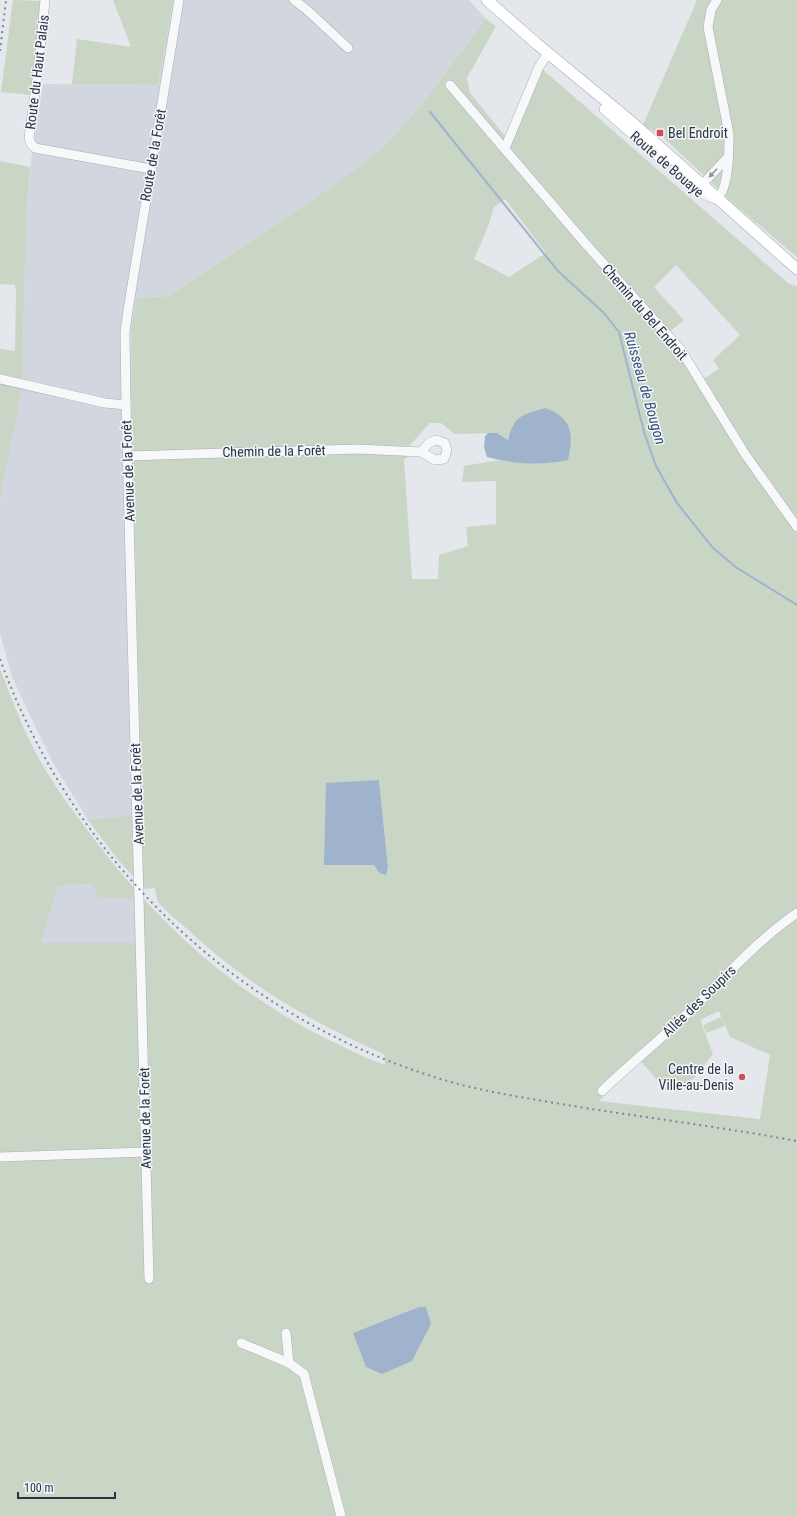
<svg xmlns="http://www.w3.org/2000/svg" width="797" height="1516" font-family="'Roboto Condensed',sans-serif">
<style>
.built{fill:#d2d6de}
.green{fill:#c9d6c5;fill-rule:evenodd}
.water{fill:#9fb4cc}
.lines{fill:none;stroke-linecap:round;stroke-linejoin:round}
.stream{stroke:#9fb4cc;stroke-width:2}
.minor-casing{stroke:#a9aeb7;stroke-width:10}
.major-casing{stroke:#a3abb8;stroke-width:12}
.minor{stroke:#f7f8fa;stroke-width:9}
.major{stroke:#fff;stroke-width:11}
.rail{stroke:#7d8696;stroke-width:2;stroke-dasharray:2 4;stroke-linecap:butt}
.oneway{fill:#9196a0}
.poi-dot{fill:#d1495b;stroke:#f4f6f9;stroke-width:1.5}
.labels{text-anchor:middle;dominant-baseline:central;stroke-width:3;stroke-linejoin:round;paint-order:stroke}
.street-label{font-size:14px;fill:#2b3445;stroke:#f4f6f9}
.poi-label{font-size:14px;fill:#2b3445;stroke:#f4f6f9;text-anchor:start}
.water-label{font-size:15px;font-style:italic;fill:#34527a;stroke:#f4f6f9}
</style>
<rect width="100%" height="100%" fill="#e4e7ec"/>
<g class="built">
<path d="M173,0H469L486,19L419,108L382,149L337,183L169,296L137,298L132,326L131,399L142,816L88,820L53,763L25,705L11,674L0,633V498L22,389L26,219L31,160L43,84L158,85Z"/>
<path d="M92,884L98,897L135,898L134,943H39L58,886Z"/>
</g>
<g class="green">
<path d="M13,0L42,1L31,95L1,92Z"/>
<path d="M113,0H173L158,85L72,84L77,39L131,47Z"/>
<path d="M697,0H797V257L734,204L664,138L643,125Z"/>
<path d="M486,19L496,26L467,78L470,93L505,136L541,68L789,284L797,286V1516H0V669C10,693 18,717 29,739C44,772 66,802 88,831C154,920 232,993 333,1042C350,1050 367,1059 385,1065L384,1054C312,1023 243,982 186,928C177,920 166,912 159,903C156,899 156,893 155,888L145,889L119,861L88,820L142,815L131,399L132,326L137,298L169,296L337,183L382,149L419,108ZM505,199L546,253L509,277L474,259L488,227L494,207ZM676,265L740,335L713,360L719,369L697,383L681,357L663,337L684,320L654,287ZM545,408L554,463H523L499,460L464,466L462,482L496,481V524L466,527L468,546L439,555L438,579H412L404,460L408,456L409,446L430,423H441L454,434L497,433L508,440C513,416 523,415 545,408ZM379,780L388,867L386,874L379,873L374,865ZM92,884L98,897L135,899L134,943H40L58,886ZM719,1011L730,1037L770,1055L760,1119L599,1101L640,1060L665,1089L676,1092L695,1077L713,1054L700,1020Z"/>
<path d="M0,161L30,167L26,219L22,389L0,498V349L15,351L16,292L15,285L0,284Z"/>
<path d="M721,1017L725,1026L706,1033L703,1025Z"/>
</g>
<g class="water">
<path d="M545,408C572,418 574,433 568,460C541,466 514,464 487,457L484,447L485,436L488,433H497L508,440C514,415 522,415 545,408Z"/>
<path d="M379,780L388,867L386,875L379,873L374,865H324L326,783Z"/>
<path d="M419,1307H426L431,1324L412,1361L382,1374L366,1367L353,1333Z"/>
</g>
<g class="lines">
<path class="stream" d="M430,112L558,271L604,313L619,332L644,432L656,466L677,503L713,548L737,568L797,605"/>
<defs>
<g id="minor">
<path d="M45,0L38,71L29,138L31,144L35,148L151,169"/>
<path d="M294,0L307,10L348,48"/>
<path d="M450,85L585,243L681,350L745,454L797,527"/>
<path d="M505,148L539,67L548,53"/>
<path d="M698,189L728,157"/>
<path d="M701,193L715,199C729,194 729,148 729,134L708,27L711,10L717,0"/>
<path d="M0,379L105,403L126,405"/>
<path d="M128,456L358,449L421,452L435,460L444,459L447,451L445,443L436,440L429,443L421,452"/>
<path d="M602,1091C630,1064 660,1040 688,1013C724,979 756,941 797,913"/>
<path d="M0,1157L146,1152"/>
<path d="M149,1279L126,405L125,332L128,310L179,0"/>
<path d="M286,1333L289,1363"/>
<path d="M241,1343L289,1363L304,1374L341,1516"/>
</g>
<g id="major">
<path d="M487,0L537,44L634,124L797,269"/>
<path d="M605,109L666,162"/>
</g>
</defs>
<use href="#minor" class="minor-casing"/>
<use href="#major" class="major-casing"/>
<use href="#minor" class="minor"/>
<use href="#major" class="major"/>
<g class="rail">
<path d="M0,51L6,0"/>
<path d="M0,659C76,868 247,1028 462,1085C503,1095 544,1101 585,1108C656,1119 727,1128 797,1141"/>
</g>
</g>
<defs><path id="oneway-solid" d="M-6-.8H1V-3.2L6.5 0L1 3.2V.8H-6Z"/></defs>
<use class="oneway" href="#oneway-solid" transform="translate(713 173) rotate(134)"/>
<g class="poi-dot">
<rect x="656" y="129" width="8" height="8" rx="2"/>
<circle cx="742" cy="1077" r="4"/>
</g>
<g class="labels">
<g class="street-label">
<text transform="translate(37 72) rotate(-83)">Route du Haut Palais</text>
<text transform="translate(153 155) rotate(-80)">Route de la Forêt</text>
<text transform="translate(667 164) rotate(41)">Route de Bouaye</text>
<text transform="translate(645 312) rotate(49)">Chemin du Bel Endroit</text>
<text transform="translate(274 451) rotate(-1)">Chemin de la Forêt</text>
<text transform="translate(128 471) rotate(-92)">Avenue de la Forêt</text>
<text transform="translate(137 794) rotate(-92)">Avenue de la Forêt</text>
<text transform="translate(699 1001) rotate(-44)">Allée des Soupirs</text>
<text transform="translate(145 1118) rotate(-91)">Avenue de la Forêt</text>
</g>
<g class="poi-label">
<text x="668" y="133">Bel Endroit</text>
<text x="734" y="1069" text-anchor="end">Centre de la<tspan x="734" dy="16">Ville-au-Denis</tspan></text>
</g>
<g class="water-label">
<text transform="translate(645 388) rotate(74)">Ruisseau de Bougon</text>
</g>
</g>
<path d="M18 1492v6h97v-6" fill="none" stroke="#2b3445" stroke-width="2"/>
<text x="24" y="1492" font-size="12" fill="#2b3445" stroke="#f4f6f9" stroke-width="3" paint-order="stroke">100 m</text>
</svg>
